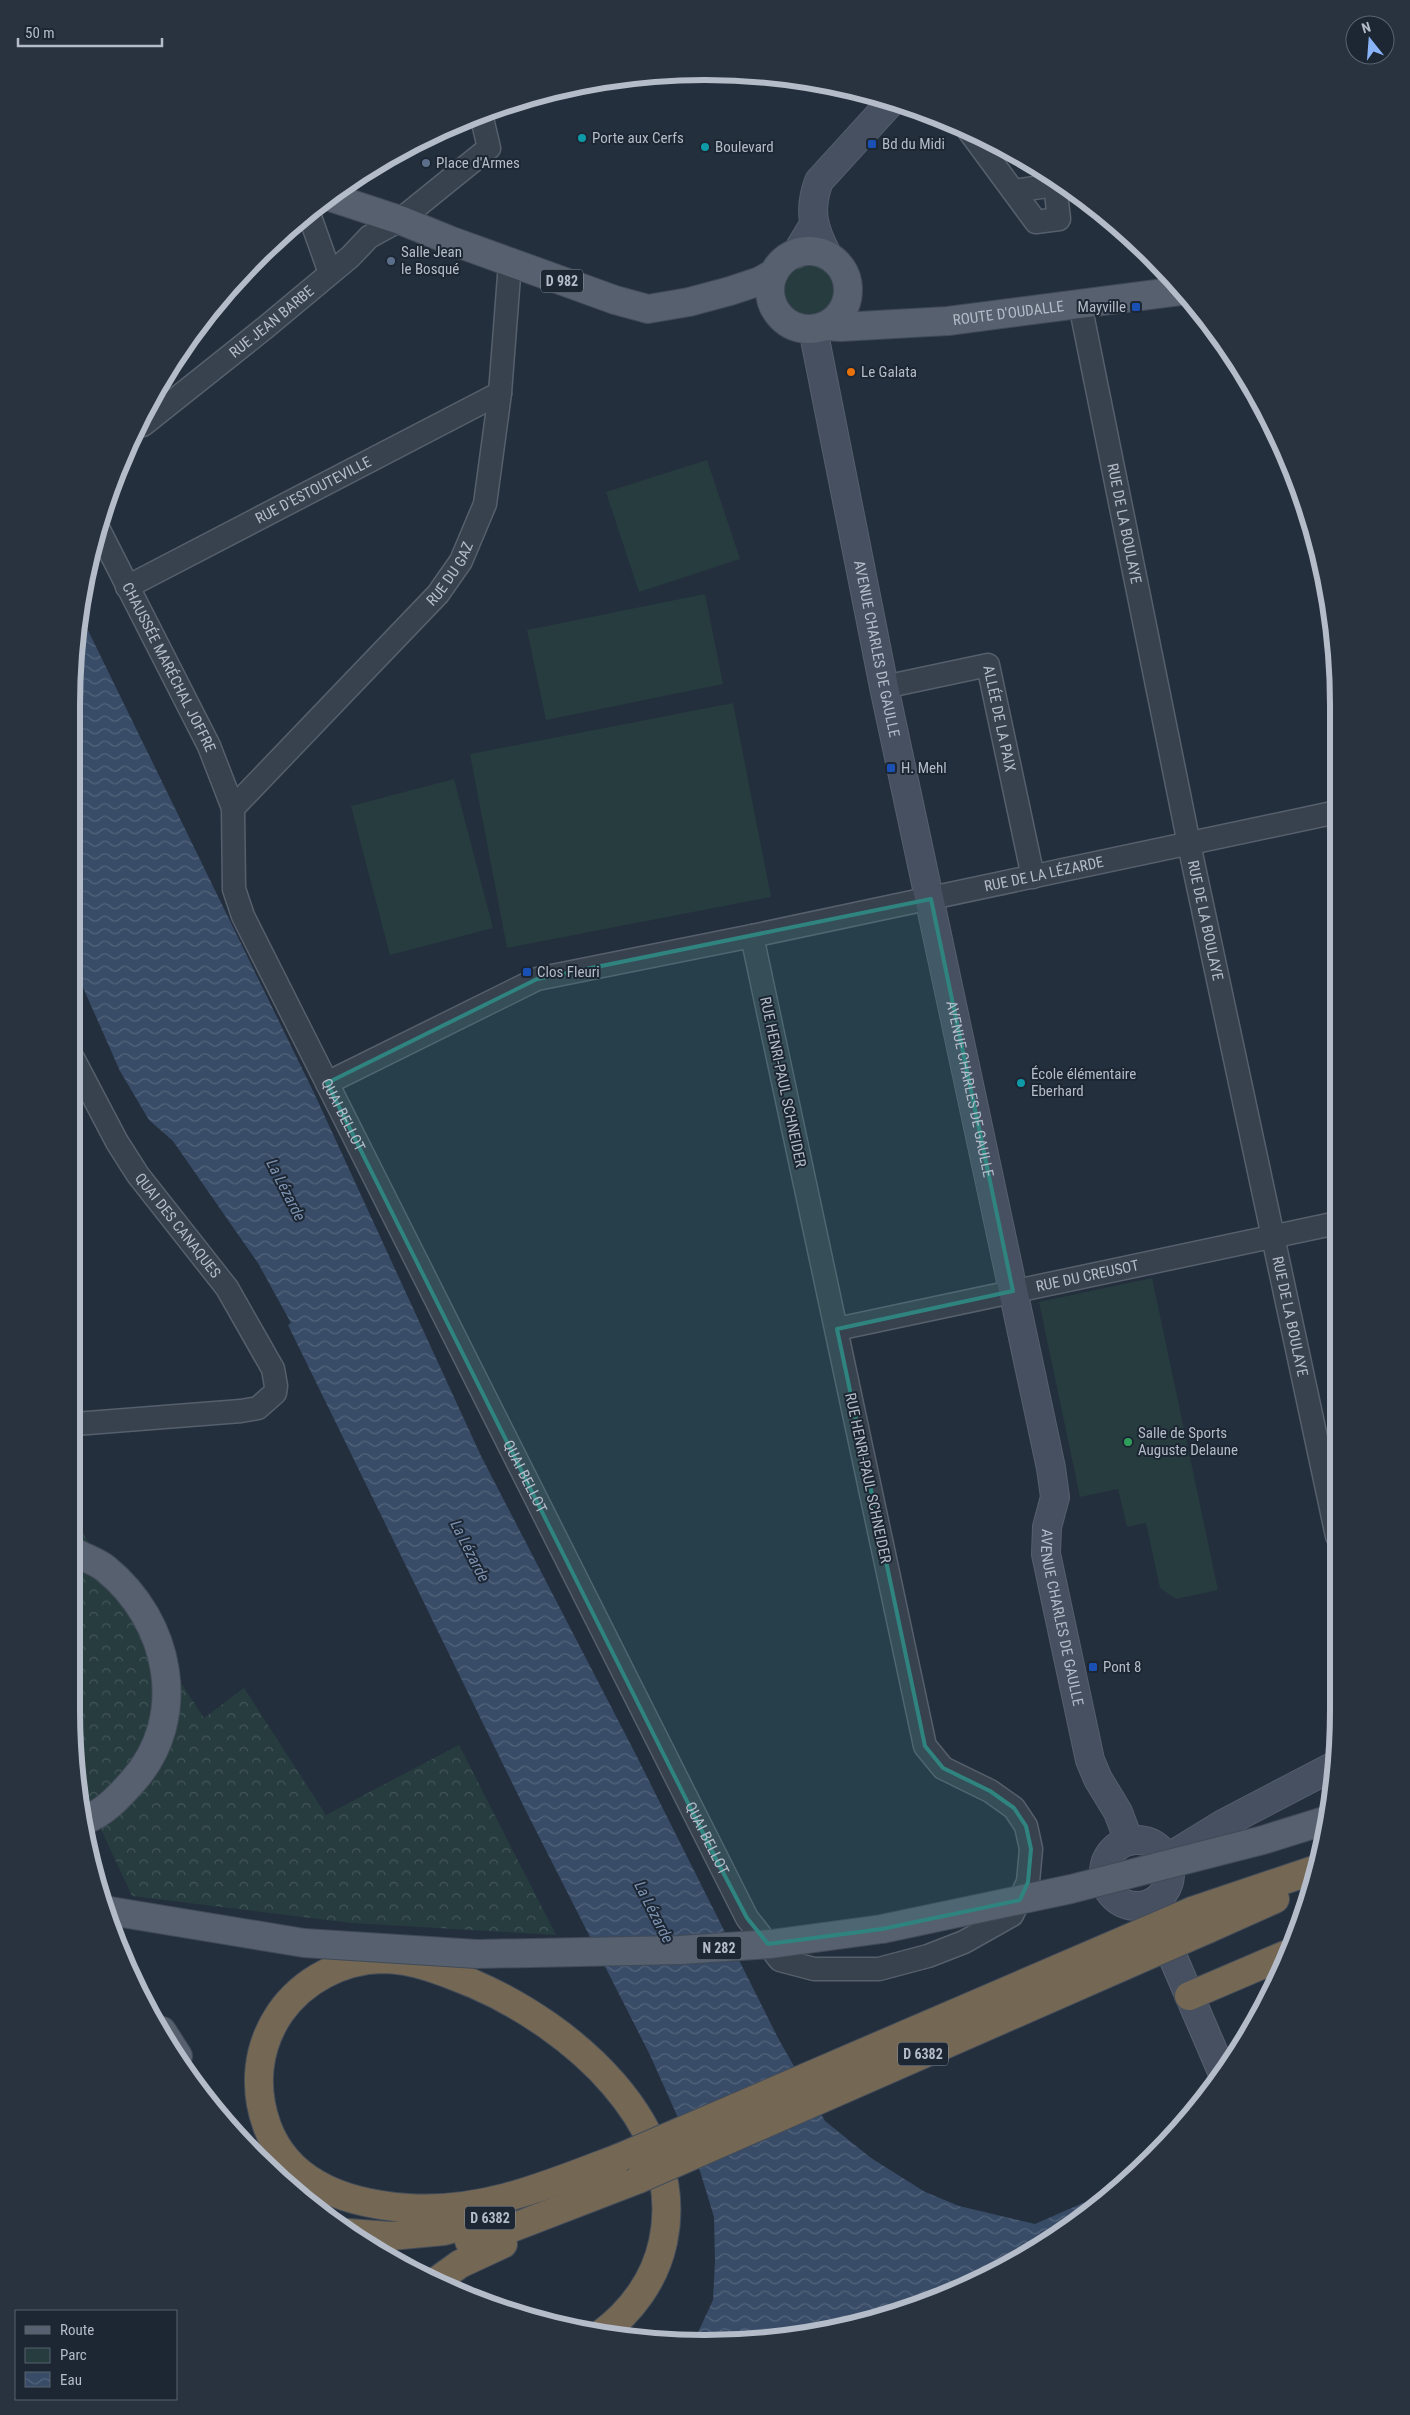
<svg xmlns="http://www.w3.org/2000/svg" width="1410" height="2415" font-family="'Roboto Condensed',sans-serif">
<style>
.green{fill:#263c3f}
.forest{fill:url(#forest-crowns)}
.water{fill:url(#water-waves)}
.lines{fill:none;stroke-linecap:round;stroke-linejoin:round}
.street-casing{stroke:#565f6c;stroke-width:25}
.secondary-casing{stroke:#565f6c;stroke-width:30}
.primary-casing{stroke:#414a57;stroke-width:30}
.highway-casing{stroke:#434c59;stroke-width:30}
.street{stroke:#38414e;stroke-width:22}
.secondary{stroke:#465061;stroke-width:28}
.primary{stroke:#56606e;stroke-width:28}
.highway{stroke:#746855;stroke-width:28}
.primary-bridge-casing{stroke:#414a57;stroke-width:30;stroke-linecap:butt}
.highway-bridge-casing{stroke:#434c59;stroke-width:30;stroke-linecap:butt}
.primary-bridge{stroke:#56606e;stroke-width:28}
.highway-bridge{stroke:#746855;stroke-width:28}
.marked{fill:#308480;fill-opacity:0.2;stroke:#308480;stroke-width:4;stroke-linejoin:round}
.culture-dot{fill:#0f9aa8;stroke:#1d2633;stroke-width:2}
.transit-dot{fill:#1a4fb4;stroke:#1d2633;stroke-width:2}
.service-dot{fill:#5c6f8a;stroke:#1d2633;stroke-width:2}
.food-dot{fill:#e8710a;stroke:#1d2633;stroke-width:2}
.leisure-dot{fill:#2e9e5b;stroke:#1d2633;stroke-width:2}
.labels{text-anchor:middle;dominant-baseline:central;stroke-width:4;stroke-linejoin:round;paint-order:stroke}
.shield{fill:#1d2633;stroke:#878f9c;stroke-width:1}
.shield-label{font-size:14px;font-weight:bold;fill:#b4bcc9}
.poi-label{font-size:15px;fill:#b4bcc9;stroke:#1d2633;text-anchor:start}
.street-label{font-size:15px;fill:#b4bcc9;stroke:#1d2633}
.water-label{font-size:16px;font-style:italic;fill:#7c92b1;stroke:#1d2633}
.rim{fill:none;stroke:#b4bcc9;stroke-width:6}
</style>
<defs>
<pattern id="forest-crowns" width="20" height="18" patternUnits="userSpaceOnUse" patternTransform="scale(1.25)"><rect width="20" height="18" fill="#263c3f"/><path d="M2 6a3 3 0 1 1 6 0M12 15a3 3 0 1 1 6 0" fill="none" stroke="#435659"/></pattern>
<pattern id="water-waves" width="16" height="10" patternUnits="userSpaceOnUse" patternTransform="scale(1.25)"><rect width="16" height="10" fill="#394c67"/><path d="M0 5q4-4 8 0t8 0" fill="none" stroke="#53647b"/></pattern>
</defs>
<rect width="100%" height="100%" fill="#242f3e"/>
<g class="green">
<circle cx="807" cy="291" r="27"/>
<path d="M707,460L740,559L639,592L606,492Z"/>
<path d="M705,594L723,684L546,720L527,630Z"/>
<path d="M733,703L771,897L507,948L470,754Z"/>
<path d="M454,779L493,928L390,955L351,806Z"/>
<path d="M1152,1278L1218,1590L1176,1599L1160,1588L1146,1523L1127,1527L1118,1489L1080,1497L1039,1302Z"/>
</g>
<path class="forest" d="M76,1523L204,1718L244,1688L326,1815L459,1745L556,1935L351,1923L132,1896L90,1806L77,1749Z"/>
<path class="water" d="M82,618L314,1093L481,1456L634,1751L778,2038L825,2121L871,2158L925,2192L959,2206L1035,2224L1117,2188L1091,2213L947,2296L829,2332L746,2342L694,2341L713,2300L715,2261L714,2217L696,2158L650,2055L524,1807L288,1325L291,1323L258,1263L173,1141L149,1120L120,1071L74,967L73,663Z"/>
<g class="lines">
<defs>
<g id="street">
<path d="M969,131L1036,222L1059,219L1055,185L1013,191"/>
<path d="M309,214L330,273"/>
<path id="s1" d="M1080,304L1189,844L1337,1536"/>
<path id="s2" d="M143,425L266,327L350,257L369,237L400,220L489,148L481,114"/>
<path id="s3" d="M99,530L209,746L233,808L234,889L243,916L747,1918L780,1960L814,1969H879L928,1956L964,1942L1012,1915L1028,1882L1031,1849L1026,1826L1014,1808L990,1791L943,1768L925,1746L752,936"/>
<path id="s4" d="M127,587L500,393"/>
<path id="s5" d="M884,687L988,665L1033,877"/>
<path id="s6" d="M233,808L438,594L461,561L485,504L500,393L510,263"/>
<path id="s7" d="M74,1060L117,1142L138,1175L227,1288L273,1369L276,1386L275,1393L258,1408L241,1411L75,1424"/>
<path id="s8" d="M327,1083L537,979L752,936L1337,812"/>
<path id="s9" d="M837,1329L1337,1223"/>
</g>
<g id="secondary">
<path d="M796,254L813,226"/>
<path d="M828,256C813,229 808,210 819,181L891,102"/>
<path id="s10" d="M813,329L884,687L1051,1468L1055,1497L1047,1527L1046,1554L1090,1760L1098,1779L1118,1812L1129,1841"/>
<circle cx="1137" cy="1873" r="33"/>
<path d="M1166,1859L1223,1824L1334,1766"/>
<path d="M1159,1925L1223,2074"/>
</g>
<g id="primary">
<path d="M330,197L400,220L449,240L615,300L648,309L689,302L730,291L760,281L774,273"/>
<circle cx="809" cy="290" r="39"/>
<path id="s11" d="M824,326L841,327L948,321L1180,291"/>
<path d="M76,1553C85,1558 98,1562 106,1569C170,1621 190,1717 133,1781C118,1798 104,1813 83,1821"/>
<path d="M162,2031L178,2056"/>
</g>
<g id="highway">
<path d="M1192,1911L1314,1870"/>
<path d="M1208,1929L1275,1899"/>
<path d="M1189,1996L1285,1955"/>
<path d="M348,2233L391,2236L444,2231L490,2218"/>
<path d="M469,2241L491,2236L639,2179"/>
<path d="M435,2282L460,2264L503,2244"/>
<path d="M601,2334C631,2312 655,2280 663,2242C688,2125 571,2026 474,1984C445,1972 414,1959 382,1959C342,1960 303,1980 280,2013C257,2047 253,2087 267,2126C289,2186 350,2204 408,2208C485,2213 550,2184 621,2157"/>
</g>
</defs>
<use href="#street" class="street-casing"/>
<use href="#secondary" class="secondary-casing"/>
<use href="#primary" class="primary-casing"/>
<use href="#highway" class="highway-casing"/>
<use href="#street" class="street"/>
<use href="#secondary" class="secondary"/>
<use href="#primary" class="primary"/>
<use href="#highway" class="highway"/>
<defs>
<path id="primary-bridge" d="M104,1910L304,1943L477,1954L680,1950L771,1944L882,1929L1071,1889L1263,1840L1324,1821"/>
<g id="highway-bridge">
<path d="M621,2157L1192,1911"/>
<path d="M639,2179L1208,1929"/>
</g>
</defs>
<use href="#primary-bridge" class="primary-bridge-casing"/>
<use href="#highway-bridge" class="highway-bridge-casing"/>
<use href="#primary-bridge" class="primary-bridge"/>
<use href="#highway-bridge" class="highway-bridge"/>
</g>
<path class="marked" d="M931,899L1013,1291L837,1329L925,1746L943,1768L990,1791L1014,1808L1026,1826L1031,1849L1028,1882L1020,1900L882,1929L768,1944L747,1918L716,1859L327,1083L537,979Z"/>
<g class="culture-dot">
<circle cx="582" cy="138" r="5"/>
<circle cx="705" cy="147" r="5"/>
<circle cx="1021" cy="1083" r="5"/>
</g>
<g class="transit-dot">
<rect x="867" y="139" width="10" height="10" rx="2.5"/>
<rect x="1131" y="302" width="10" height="10" rx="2.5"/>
<rect x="886" y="763" width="10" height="10" rx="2.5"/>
<rect x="522" y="967" width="10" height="10" rx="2.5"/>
<rect x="1088" y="1662" width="10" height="10" rx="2.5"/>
</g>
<g class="service-dot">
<circle cx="426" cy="163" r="5"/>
<circle cx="391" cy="261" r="5"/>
</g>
<circle class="food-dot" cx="851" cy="372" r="5"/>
<circle class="leisure-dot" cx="1128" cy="1442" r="5"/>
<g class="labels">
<g class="shield">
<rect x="541" y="269.5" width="42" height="23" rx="4"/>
<rect x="696.5" y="1936.5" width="45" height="23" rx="4"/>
<rect x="898" y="2042.5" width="50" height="23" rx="4"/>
<rect x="465" y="2206.5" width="50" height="23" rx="4"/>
</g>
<g class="shield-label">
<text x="562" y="281">D 982</text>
<text x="719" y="1948">N 282</text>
<text x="923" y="2054">D 6382</text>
<text x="490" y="2218">D 6382</text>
</g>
<g class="poi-label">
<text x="592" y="138">Porte aux Cerfs</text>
<text x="882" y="144">Bd du Midi</text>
<text x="715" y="147">Boulevard</text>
<text x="436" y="163">Place d'Armes</text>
<text x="401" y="252">Salle Jean<tspan x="401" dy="17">le Bosqué</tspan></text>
<text x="1126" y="307" text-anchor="end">Mayville</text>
<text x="861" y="372">Le Galata</text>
<text x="901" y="768">H. Mehl</text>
<text x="537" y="972">Clos Fleuri</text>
<text x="1031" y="1074">École élémentaire<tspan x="1031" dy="17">Eberhard</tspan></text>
<text x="1138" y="1433">Salle de Sports<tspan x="1138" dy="17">Auguste Delaune</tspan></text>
<text x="1103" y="1667">Pont 8</text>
</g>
<g class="street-label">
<text stroke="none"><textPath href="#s11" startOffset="185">ROUTE D'OUDALLE</textPath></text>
<text stroke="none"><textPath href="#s2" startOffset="165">RUE JEAN BARBE</textPath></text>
<text stroke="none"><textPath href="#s4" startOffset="210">RUE D'ESTOUTEVILLE</textPath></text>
<text stroke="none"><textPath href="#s1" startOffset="224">RUE DE LA BOULAYE</textPath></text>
<text stroke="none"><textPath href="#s6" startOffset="320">RUE DU GAZ</textPath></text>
<text stroke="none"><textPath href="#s10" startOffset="326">AVENUE CHARLES DE GAULLE</textPath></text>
<text stroke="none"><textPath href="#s3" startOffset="154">CHAUSSÉE MARÉCHAL JOFFRE</textPath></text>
<text stroke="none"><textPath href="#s5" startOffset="161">ALLÉE DE LA PAIX</textPath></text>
<text stroke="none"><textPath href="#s8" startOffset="752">RUE DE LA LÉZARDE</textPath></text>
<text stroke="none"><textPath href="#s1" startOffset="629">RUE DE LA BOULAYE</textPath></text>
<text transform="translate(783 1082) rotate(78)">RUE HENRI-PAUL SCHNEIDER</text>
<text stroke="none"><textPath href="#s10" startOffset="776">AVENUE CHARLES DE GAULLE</textPath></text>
<text stroke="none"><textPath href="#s3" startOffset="641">QUAI BELLOT</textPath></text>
<text stroke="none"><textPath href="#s7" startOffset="196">QUAI DES CANAQUES</textPath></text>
<text stroke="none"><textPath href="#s9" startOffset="256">RUE DU CREUSOT</textPath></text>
<text stroke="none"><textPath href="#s1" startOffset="1034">RUE DE LA BOULAYE</textPath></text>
<text stroke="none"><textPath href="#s3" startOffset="1046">QUAI BELLOT</textPath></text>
<text transform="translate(868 1478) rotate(78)">RUE HENRI-PAUL SCHNEIDER</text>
<text stroke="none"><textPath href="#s10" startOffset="1316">AVENUE CHARLES DE GAULLE</textPath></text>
<text stroke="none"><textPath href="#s3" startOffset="1451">QUAI BELLOT</textPath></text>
</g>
<g class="water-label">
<text transform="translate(286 1190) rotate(63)">La Lézarde</text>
<text transform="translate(470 1551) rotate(63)">La Lézarde</text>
<text transform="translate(654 1912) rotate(63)">La Lézarde</text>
</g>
</g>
<path d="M0 0H1410V2415H0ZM705 80H705A625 625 0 0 1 1330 705V1710A625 625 0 0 1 705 2335H705A625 625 0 0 1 80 1710V705A625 625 0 0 1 705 80Z" fill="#29323f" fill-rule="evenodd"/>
<path class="rim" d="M705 80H705A625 625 0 0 1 1330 705V1710A625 625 0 0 1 705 2335H705A625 625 0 0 1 80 1710V705A625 625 0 0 1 705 80Z"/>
<rect x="15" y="2310" width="162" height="90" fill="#1d2633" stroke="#59626f"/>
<rect x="25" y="2326" width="25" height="8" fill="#56606e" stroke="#59626f"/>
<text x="60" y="2335" font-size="15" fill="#b4bcc9">Route</text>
<rect x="25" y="2348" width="25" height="15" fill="#263c3f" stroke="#59626f"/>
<text x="60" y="2360" font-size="15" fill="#b4bcc9">Parc</text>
<rect x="25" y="2372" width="25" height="15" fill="url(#water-waves)" stroke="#59626f"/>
<text x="60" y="2385" font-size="15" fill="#b4bcc9">Eau</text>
<g transform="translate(1370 40) rotate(343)"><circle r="24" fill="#1d2633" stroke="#59626f"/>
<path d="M0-4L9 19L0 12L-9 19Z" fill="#8ab4f8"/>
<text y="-8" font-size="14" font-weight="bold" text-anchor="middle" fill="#b4bcc9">N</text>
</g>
<path d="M18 38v8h144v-8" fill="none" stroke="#b4bcc9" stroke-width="2.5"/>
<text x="25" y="38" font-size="15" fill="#b4bcc9" stroke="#1d2633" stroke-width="4" paint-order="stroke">50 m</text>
</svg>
